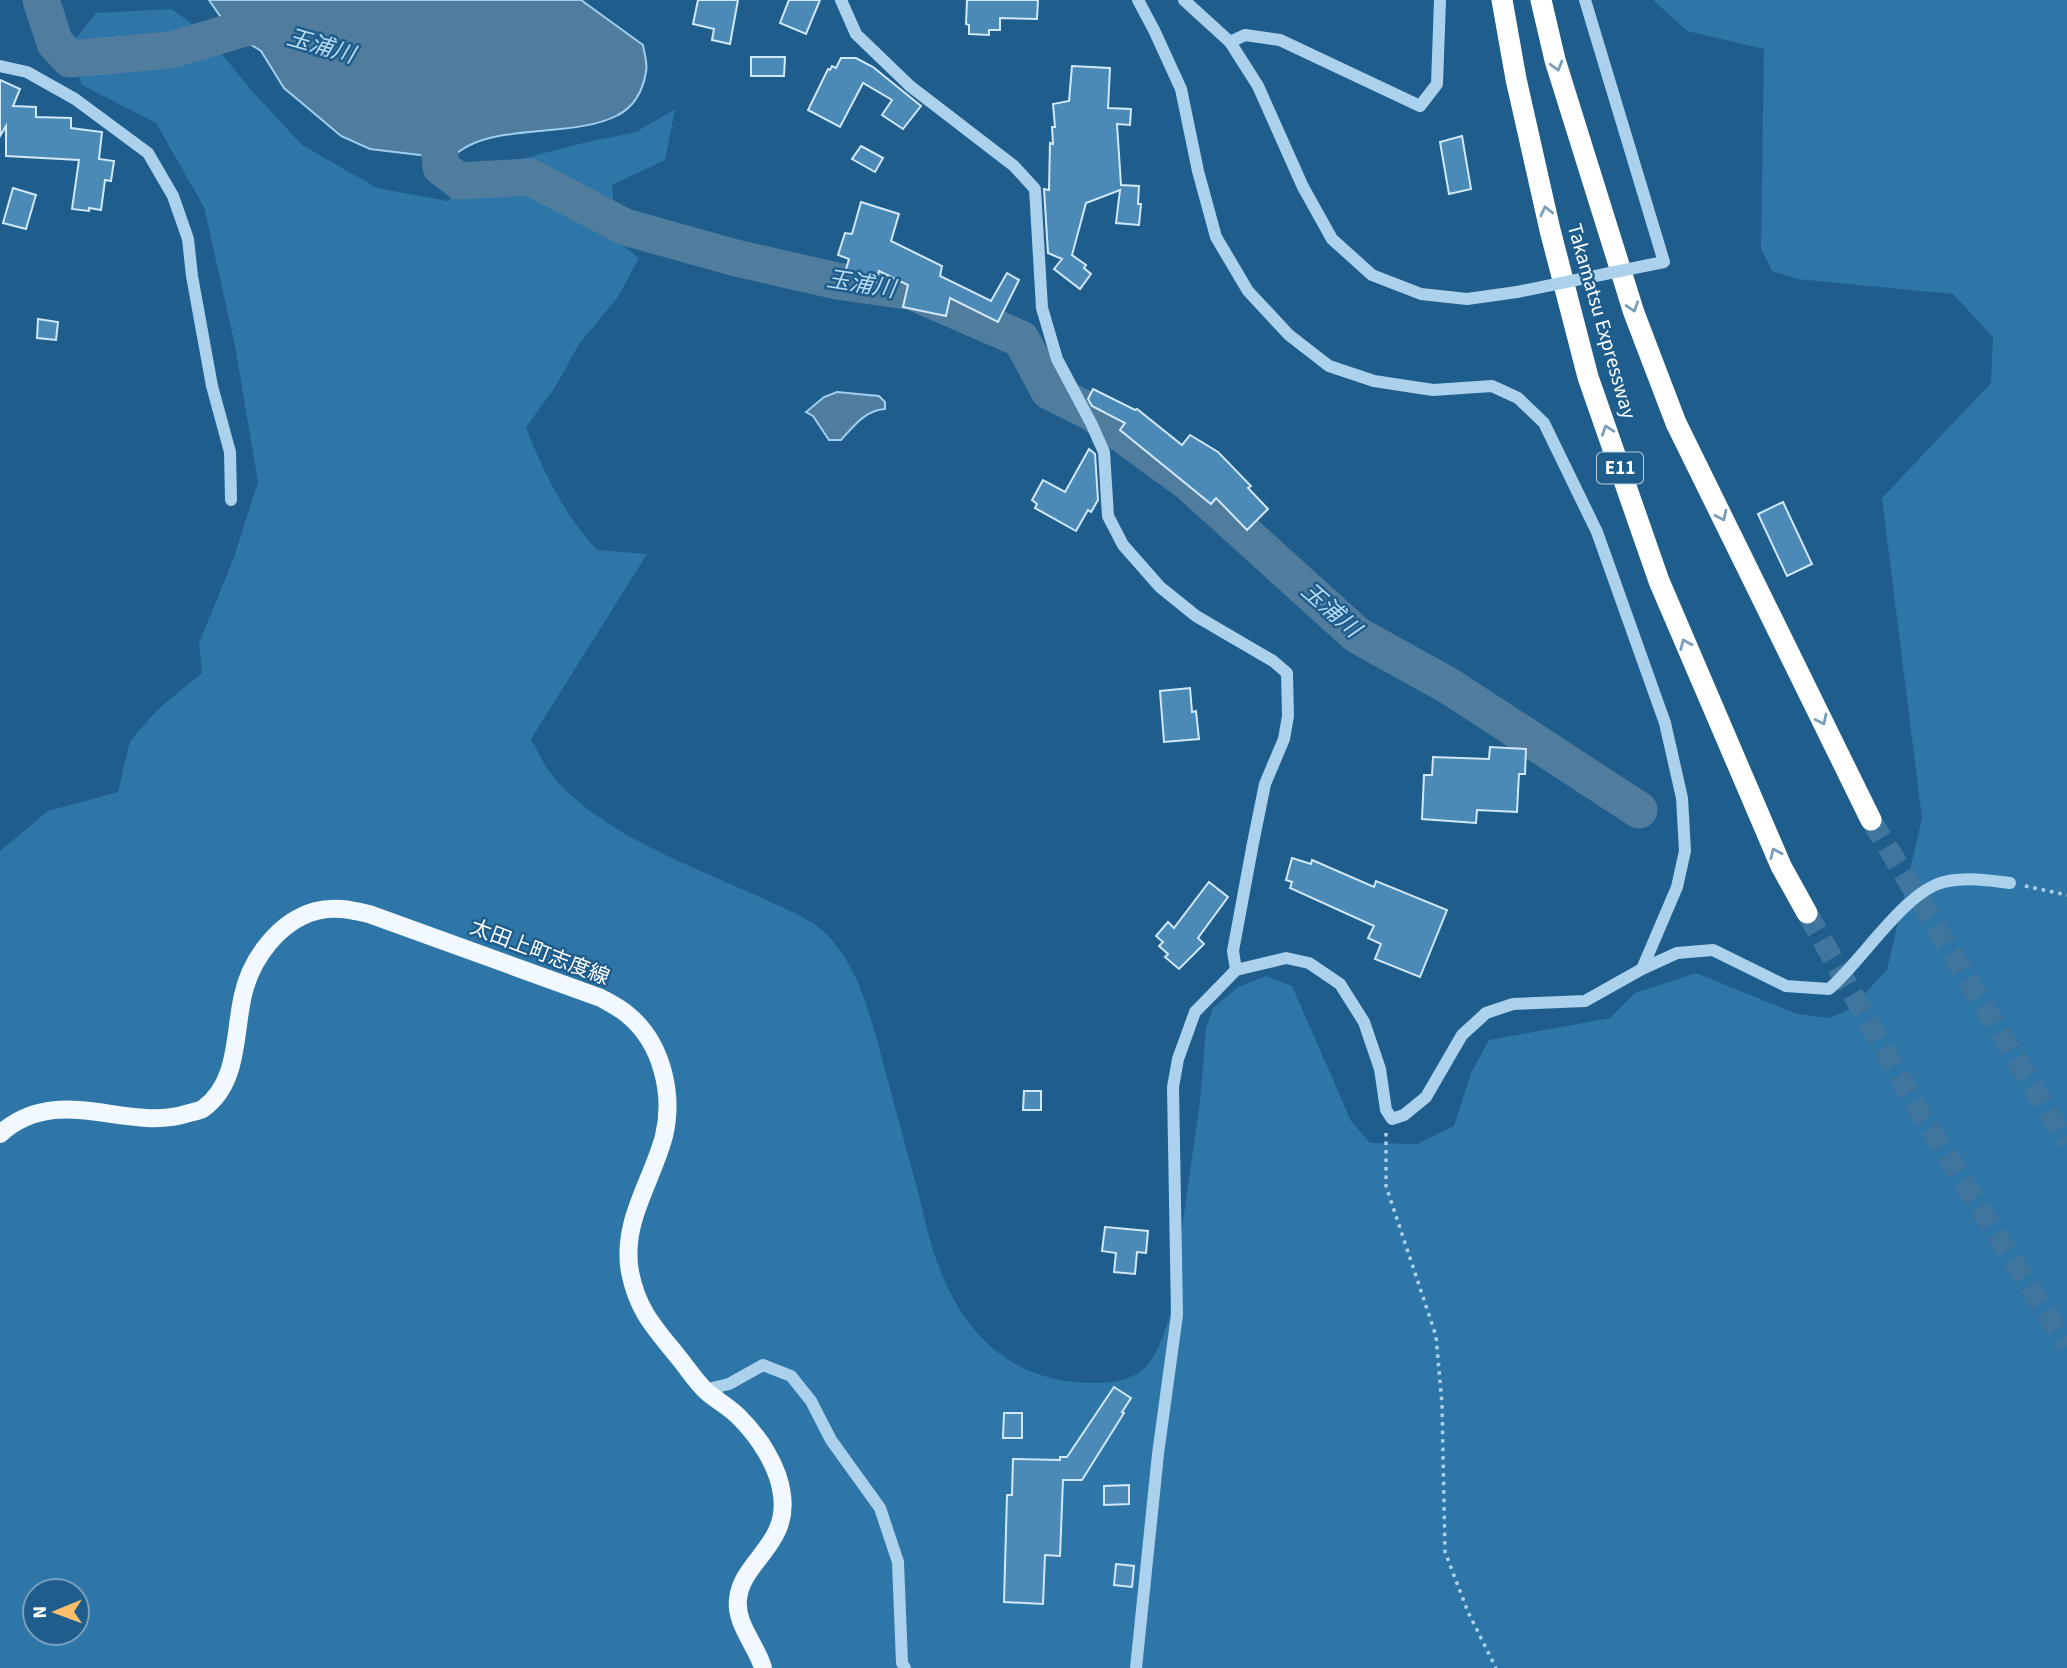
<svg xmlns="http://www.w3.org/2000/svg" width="2067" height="1668" font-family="'Source Sans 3','Noto Sans JP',sans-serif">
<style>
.green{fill:#2f76a8;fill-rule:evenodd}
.water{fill:#507c9d;stroke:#9fceee;stroke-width:2}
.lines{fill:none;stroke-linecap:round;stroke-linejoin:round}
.river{stroke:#507c9d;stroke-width:37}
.building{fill:#4b89b6;stroke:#d1e8f9;stroke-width:2}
.highway-tunnel{stroke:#40759d;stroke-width:21;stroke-dasharray:21 10;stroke-linecap:butt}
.path{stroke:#abd1ec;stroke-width:3.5;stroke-dasharray:3.5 5;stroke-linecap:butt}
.minor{stroke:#abd1ec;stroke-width:12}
.major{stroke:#f1f8ff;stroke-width:18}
.highway{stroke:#fff;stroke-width:21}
.minor-bridge{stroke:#abd1ec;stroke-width:12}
.oneway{stroke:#789eba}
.labels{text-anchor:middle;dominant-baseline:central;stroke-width:5;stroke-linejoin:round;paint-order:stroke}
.shield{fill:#1e5d8c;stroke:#bccedc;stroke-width:2}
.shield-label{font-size:19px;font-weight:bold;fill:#fff}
.street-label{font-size:21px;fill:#fff;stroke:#1e5d8c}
.water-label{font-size:23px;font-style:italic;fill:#b7dbf3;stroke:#1e5d8c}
</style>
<rect width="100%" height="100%" fill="#1e5d8c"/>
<path class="green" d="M1653,0H2067V1668H0V851L48,811L118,792L130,741L158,709L202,673L199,643L233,560L258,482L235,346L204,207L156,123L82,85L68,49L96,13L171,9L205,33L251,90L302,145L377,188L447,201L487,168L583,143L636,132L675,109L665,160L612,185L616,240L639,258L618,297L579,344L554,389L526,427C543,472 564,514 597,550L647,554L531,739C537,750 542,762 549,771C593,831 694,867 760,897C784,909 815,919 832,940C860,974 870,1014 881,1055C893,1100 905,1144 917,1188C923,1211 928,1236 936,1259C963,1336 1014,1385 1099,1383C1147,1381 1155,1360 1169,1319L1200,1102L1206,1028L1213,1008L1238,987L1266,976L1292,986L1351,1121L1370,1143L1417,1144L1454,1126L1471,1073L1489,1040L1610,1018L1635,993L1696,973L1797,1014L1830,1018L1850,1009L1887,970L1922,818L1882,498L1991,383L1993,337L1953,294L1797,279L1772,271L1761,248L1764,49L1687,31ZM35,1591H77V1633H35Z"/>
<g class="water">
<path d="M209,0H581L643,45C644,53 648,63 646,72C643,90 635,106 618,115C586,133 524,128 486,139C467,144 454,154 441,167L428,156L370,149L341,136L284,88L261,51L231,32Z"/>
<path d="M837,392L879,396L885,402V409C865,410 853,427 841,440H829L813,416L806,412L824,397Z"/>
</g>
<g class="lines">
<g class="river">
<path d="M41,0L55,43L70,59L171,50L252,26L280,33"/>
<path d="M431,122L437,127L441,167L459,181L530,177L625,227L736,258L837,281L913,292L1021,339L1049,391L1093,413L1188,482L1357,635L1449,686L1639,810"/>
</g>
</g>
<g class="building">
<path d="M698,0H738L730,44L712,40L714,29L693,24Z"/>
<path d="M789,0H820L806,34L780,23Z"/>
<path d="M967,0H1038L1037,19L1000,18V30H989V35L969,34V25L966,24Z"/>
<path d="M751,57H785L784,76H751Z"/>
<path d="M841,58H856L873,67L921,106L903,129L882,115L892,100L863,83L840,127L808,110L828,69L830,70L832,66L836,68Z"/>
<path d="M1072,66L1110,68L1108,108L1131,109L1130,125L1117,124L1121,185L1139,186L1138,204H1141L1139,225L1116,223L1120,190L1086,203L1072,255L1086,265L1084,268L1091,274L1080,289L1054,269L1062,259L1048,253L1044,189L1049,190L1050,143L1053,144L1052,127H1055L1053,104L1069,101Z"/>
<path d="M0,80L20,89L13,106L36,107V117L71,118V128L102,132L99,159L114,161L111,181L105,180L101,210L89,208V211L72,209L79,160L6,156V126L0,136Z"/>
<path d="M1462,136L1471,189L1449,194L1440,142Z"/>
<path d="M861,146L883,158L875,172L852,159Z"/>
<path d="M13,188L36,195L26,229L3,223Z"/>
<path d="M861,202L899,214L891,241L942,266L940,276L991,301L1007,273L1019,280L998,322L950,298L946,316L903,307L908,285L879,271L876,282L845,273L849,259L838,255L845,233L852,234Z"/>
<path d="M38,319L58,322L56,340L37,338Z"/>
<path d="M1093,389L1135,410L1137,409L1182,445L1190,435L1218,452L1251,486L1248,488L1268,509L1247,530L1216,498L1211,504L1120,430L1125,423L1092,406L1088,399Z"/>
<path d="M1089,449L1095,454L1098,500L1091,512L1088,510L1076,531L1035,508L1037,504L1032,500L1043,480L1065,492Z"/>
<path d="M1783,502L1812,564L1787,576L1758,514Z"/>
<path d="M1190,688L1192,712L1196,711L1199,739L1164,742L1160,691Z"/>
<path d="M1490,747L1526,749L1525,774H1519L1517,812L1477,810L1476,823L1422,819L1424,775H1432L1433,757L1489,759Z"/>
<path d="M1292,858L1311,864L1312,860L1374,887L1376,881L1447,910L1420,977L1375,959L1381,944L1368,938L1374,926L1290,888L1292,882L1286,880Z"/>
<path d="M1209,882L1228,897L1198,938L1204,944L1179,969L1165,957L1168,954L1159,946L1163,942L1156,936L1168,922L1174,928Z"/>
<path d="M1024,1091H1041V1110H1023Z"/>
<path d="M1105,1227L1148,1231L1146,1253L1137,1252L1135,1274L1114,1272L1116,1253L1102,1251Z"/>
<path d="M1114,1387L1131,1398L1122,1412L1124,1413L1082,1480H1063L1060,1556L1045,1555L1043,1604L1004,1602L1007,1495H1012L1013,1459L1060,1460V1457H1067Z"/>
<path d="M1004,1413H1022V1438H1003Z"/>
<path d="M1129,1485V1504L1104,1505V1486Z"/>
<path d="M1116,1564L1134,1566L1132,1587L1114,1585Z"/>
</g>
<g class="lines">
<g class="highway-tunnel">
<path d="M1871,820L2067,1143"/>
<path d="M1807,913L1916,1106L2067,1346"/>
</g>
<g class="path">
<path d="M2025,886L2067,895"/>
<path d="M1386,1133V1186L1436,1336L1442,1404L1445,1552L1468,1612L1496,1668"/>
</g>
<g class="minor">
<path d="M841,0L856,34L910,86L1014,166L1035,189L1042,308L1057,359L1091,423L1104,452L1108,516L1123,545L1160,587L1196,616L1273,661L1287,673L1288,716L1284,739L1265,784L1253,843L1233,951L1236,970"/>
<path d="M1138,0L1154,30L1181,89L1198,171L1216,237L1248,291L1289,335L1329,366L1374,381L1433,390L1492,386L1518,398L1544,423L1597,532L1665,723L1682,798L1685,851L1677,887L1642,969"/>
<path d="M1184,0L1230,42L1258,86L1303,187L1332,239L1372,275L1421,294L1467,299L1517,292"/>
<path d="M1585,0L1664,262L1649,265"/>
<path d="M1230,42L1245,35L1280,40L1420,106L1437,84L1440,0"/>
<path d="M0,66L27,72L75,99L148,153L173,196L188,239L192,276L212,386L230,452L231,500"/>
<path d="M704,1390L729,1384L763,1365L791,1376L811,1401L831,1440L880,1508L898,1562L902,1663L905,1668"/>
<path d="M1136,1668L1158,1454L1177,1315L1173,1087L1178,1059L1195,1012L1236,970L1286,958L1309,963L1340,984L1364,1022L1380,1069L1386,1110L1392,1119L1404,1115L1426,1097L1462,1035L1486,1013L1513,1004L1585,1001L1642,969L1677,953L1713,950L1786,986L1829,989C1861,962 1905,891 1944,882C1965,877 1988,880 2010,883"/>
</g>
<path class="major" d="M0,1134C59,1081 127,1134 189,1113C194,1112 200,1111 204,1108C239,1082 234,1033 243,995C251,959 279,921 316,911C334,906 351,910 369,914L601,998C610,1003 620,1008 628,1015C662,1043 674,1094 664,1136C652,1182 621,1222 630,1272C638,1312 655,1328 679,1358C688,1369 696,1382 706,1391C716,1400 729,1407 739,1417C759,1437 779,1467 782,1495C789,1545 742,1561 738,1599C735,1624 757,1646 763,1668"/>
<g class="highway">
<path d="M1502,0L1516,79L1550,230L1588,377L1659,581L1781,866L1807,913"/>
<path d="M1541,0L1555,60L1634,313L1676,423L1871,820"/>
</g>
<path class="minor-bridge" d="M1517,292L1649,265"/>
</g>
<defs><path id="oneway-chevron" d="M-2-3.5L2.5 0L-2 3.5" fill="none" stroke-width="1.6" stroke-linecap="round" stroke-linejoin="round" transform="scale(1.75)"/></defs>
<g class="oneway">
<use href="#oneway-chevron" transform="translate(1557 66) rotate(74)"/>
<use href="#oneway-chevron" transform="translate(1546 211) rotate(-103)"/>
<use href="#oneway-chevron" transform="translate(1633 307) rotate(72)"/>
<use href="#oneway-chevron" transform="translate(1607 430) rotate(-109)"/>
<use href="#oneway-chevron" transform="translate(1722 516) rotate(64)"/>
<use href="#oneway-chevron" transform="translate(1685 644) rotate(-113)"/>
<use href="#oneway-chevron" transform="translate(1822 720) rotate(64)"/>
<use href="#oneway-chevron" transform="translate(1775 853) rotate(-114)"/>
</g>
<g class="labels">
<rect class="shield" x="1597" y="452.5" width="46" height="31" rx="5"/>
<g class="shield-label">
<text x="1620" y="468">E11</text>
</g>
<g class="street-label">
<text transform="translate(1602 321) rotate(74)">Takamatsu Expressway</text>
<text transform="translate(540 952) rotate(21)">太田上町志度線</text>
</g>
<g class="water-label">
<text transform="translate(321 46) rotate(16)">玉浦川</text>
<text transform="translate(861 284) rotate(9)">玉浦川</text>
<text transform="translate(1331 610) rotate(41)">玉浦川</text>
</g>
</g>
<g transform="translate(56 1612) rotate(269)"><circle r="33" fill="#1e5d8c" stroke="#789eba" stroke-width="2"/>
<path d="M0-5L12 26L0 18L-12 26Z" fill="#fbbe6b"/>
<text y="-10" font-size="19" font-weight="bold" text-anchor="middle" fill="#ffffff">N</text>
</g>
</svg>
